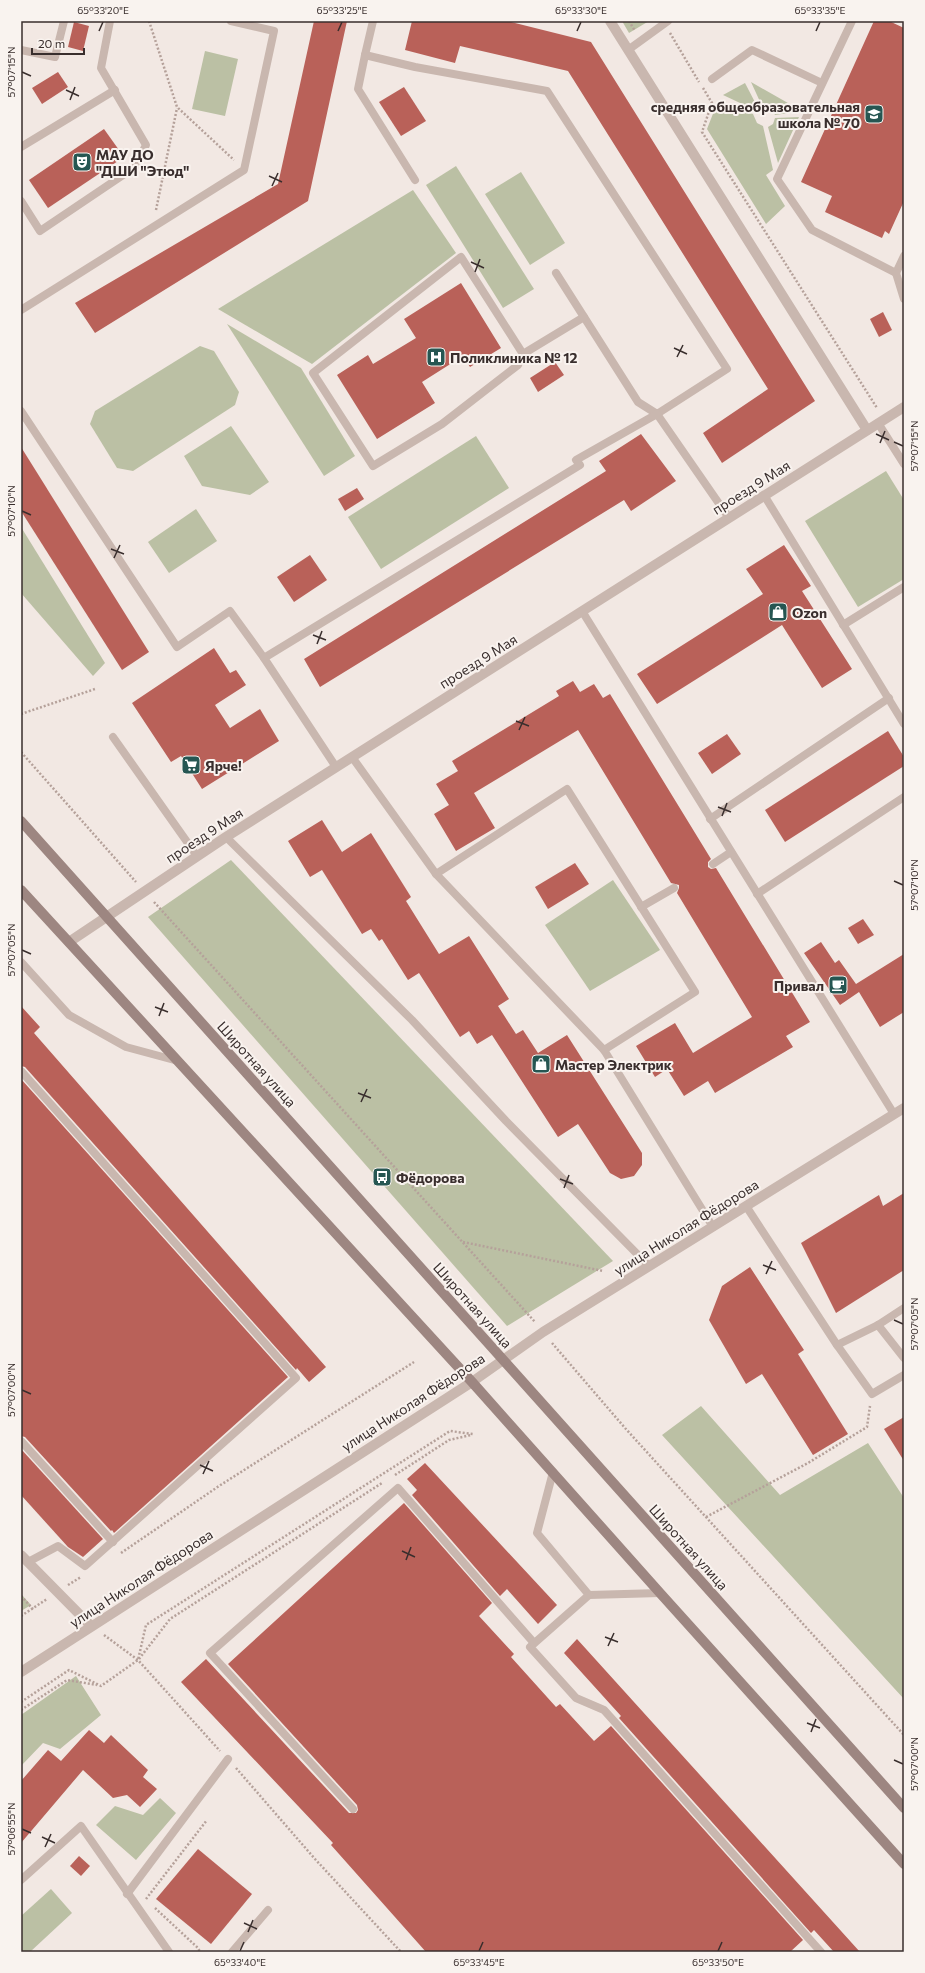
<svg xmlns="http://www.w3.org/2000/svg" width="925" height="1973" font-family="Commissioner,sans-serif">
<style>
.green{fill:#bbc0a4}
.building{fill:#b96159}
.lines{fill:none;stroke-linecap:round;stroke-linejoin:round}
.path{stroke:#b5a19a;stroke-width:2.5;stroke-dasharray:2 2;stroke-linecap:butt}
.service{stroke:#c9b7af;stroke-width:8}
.minor{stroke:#c9b7af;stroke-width:10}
.tertiary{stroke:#c9b7af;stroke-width:10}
.secondary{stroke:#9d8681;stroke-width:10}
.ticks{fill:none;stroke:#392e2d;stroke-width:1.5}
.labels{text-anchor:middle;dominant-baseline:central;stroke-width:4;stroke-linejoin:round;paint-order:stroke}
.poi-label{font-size:14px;font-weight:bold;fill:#392e2d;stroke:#f9f3ef;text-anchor:start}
.street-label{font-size:14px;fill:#392e2d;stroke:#f9f3ef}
.neatline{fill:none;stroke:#392e2d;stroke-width:1.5}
.ticks-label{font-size:10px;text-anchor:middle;fill:#392e2d}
</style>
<rect width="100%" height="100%" fill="#f2e8e3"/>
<g class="green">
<path d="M622,21H649L629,33Z"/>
<path d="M205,51L238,59L225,116L192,109Z"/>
<path d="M751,82L802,111L775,115L773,111L762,106Z"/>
<path d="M745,83L758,108L755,110L723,95Z"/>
<path d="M718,101L753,114L757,123L763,126L773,170L766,175L785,206L766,224L707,129Z"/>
<path d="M799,117L778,163L768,127L773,124L775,118Z"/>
<path d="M456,166L534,289L503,308L426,185Z"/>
<path d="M521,172L565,243L530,265L485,194Z"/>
<path d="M413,190L456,253L312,364L218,309Z"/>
<path d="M227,324L301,368L355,456L324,476Z"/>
<path d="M200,346L214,351L239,392L235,405L133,471L117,468L90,424L95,411Z"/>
<path d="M231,426L269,482L250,495L202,486L184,456Z"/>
<path d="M476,436L509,488L381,569L348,517Z"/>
<path d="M886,471L904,500V579L858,607L805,521Z"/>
<path d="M196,509L217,541L169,573L148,542Z"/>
<path d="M21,527L105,663L93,676L21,593Z"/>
<path d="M231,860L613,1261L507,1326L148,917Z"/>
<path d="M613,880L660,950L590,991L545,925Z"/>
<path d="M701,1406L780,1495L868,1443L904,1498V1699L662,1435Z"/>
<path d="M21,1594L31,1605L21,1611Z"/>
<path d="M76,1676L101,1715L60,1749L43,1743L21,1766V1715Z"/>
<path d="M160,1798L176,1813L136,1860L96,1825L115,1806L143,1815Z"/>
<path d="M51,1889L72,1913L30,1952H21V1916Z"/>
</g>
<g class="building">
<path d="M314,21H347L308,201L95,333L75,303L278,184Z"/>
<path d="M412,21H507L591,42L815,401L722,463L703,433L768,389L568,71L460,46L455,63L405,50Z"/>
<path d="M874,21H889L904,28V201L889,234L885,231L882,238L825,212L832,196L801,182Z"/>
<path d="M74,22L89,26L83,51L68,47Z"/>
<path d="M58,72L68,87L42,104L32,88Z"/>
<path d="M404,87L426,121L401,136L379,102Z"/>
<path d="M104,129L124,157L48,208L29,180Z"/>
<path d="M461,283L501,348L470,367L463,356L422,382L435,403L377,439L337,375L368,355L373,364L416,338L404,319Z"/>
<path d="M883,312L892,330L879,337L870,319Z"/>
<path d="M555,362L564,375L538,392L530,378Z"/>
<path d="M641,434L676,481L631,511L624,500L320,687L304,659L606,471L599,461Z"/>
<path d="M21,447L149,652L122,670L21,511Z"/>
<path d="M357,488L364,499L345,511L338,499Z"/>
<path d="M784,545L811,586L802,591L852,669L822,688L782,625L657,704L637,674L763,594L746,569Z"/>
<path d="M310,555L327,580L294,602L277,577Z"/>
<path d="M214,648L230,673L236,670L246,685L215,705L230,728L260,709L279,741L202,789L181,756L171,762L132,703Z"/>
<path d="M573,681L580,692L594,684L603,698L610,694L711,859L708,862V867L711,869L716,868L810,1022L786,1036L793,1047L715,1093L708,1081L684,1096L667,1069L655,1077L636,1046L675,1023L693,1053L752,1017L677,893L679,888V885L671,883L578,730L474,793L495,828L456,851L434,814L449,805L436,784L458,771L452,761L559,696L556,691Z"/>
<path d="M888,731L904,757V766L785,842L765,810Z"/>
<path d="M727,734L741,754L712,774L698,753Z"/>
<path d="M322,820L342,852L371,833L411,897L406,901L439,954L469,936L509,999L498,1006L516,1034L523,1030L538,1053L567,1035L642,1153V1165L634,1176L621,1179L610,1173L578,1124L558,1137L492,1035L477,1044L469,1031L460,1037L419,973L408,980L382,939L379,941L371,929L362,934L322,870L310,877L288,841Z"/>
<path d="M575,863L589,884L548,909L535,887Z"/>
<path d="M863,919L874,935L858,944L848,928Z"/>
<path d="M821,942L835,963L839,960L856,984L904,954V1012L880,1027L859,992L840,1005L804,953Z"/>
<path d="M21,1006L40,1027L34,1033L326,1367L309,1382L297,1368L296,1370L25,1067L21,1066Z"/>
<path d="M21,1079L288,1377L114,1533L112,1530L111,1531L25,1437L21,1436Z"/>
<path d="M904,1193V1270L836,1313L801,1243L879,1195L883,1206Z"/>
<path d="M750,1267L804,1350L798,1354L848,1434L813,1455L762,1374L746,1384L709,1320L722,1286Z"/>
<path d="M904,1417V1461L884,1429Z"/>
<path d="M21,1449L103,1539L83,1557L68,1547L21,1495Z"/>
<path d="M425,1463L557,1605L538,1624L507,1589L500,1596L412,1495L417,1490L407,1479Z"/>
<path d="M404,1503L492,1603L479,1616L514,1654L511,1657L556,1707L560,1704L594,1741L611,1726L803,1940L790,1952H426L331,1845L333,1843L181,1682L206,1659L349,1813H356L358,1810L357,1805L228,1664Z"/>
<path d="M577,1639L860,1952H834L814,1930L811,1933L619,1718L621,1716L564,1653Z"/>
<path d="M89,1730L104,1743L111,1735L148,1770L143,1777L157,1789L140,1807L127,1795L113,1798L83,1770L21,1843V1781L48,1750L61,1761Z"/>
<path d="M198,1849L252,1894L211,1944L156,1899Z"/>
<path d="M79,1856L90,1866L81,1876L70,1866Z"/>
</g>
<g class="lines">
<g class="path">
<path d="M149,21L177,107L234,160"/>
<path d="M629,21L635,31"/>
<path d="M670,33L699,82"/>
<path d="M703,88L712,103L702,132L877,408"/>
<path d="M156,210L177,108"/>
<path d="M21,714L95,689"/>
<path d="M21,752L136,882"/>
<path d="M154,902L535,1322"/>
<path d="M463,1242L603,1271"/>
<path d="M552,1343L625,1428L904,1735"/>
<path d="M395,1475L449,1440L471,1435"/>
<path d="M706,1517L808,1463L867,1427L870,1406"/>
<path d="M121,1553L219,1486L414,1362"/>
<path d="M68,1585L81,1577"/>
<path d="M21,1596L33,1609"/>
<path d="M21,1616L47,1599"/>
<path d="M104,1635L138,1660L220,1751"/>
<path d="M139,1659L170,1619L382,1483"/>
<path d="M21,1702L69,1670L101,1686L138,1660L146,1625L450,1431L473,1434"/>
<path d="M21,1710L67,1680L97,1685"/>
<path d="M236,1768L315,1859L401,1952"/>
<path d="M146,1899L207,1820"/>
<path d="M155,1908L198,1948L200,1952"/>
</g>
<g class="service">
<path d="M373,21L365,55L415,67L547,91L727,369L657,414L638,402L556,273"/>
<path d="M852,21L777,179L812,230L896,273L904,256"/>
<path d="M21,50L55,57L64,21"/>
<path d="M628,50L668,21"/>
<path d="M365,55L358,89L415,180"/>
<path d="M712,79L752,50L822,83"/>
<path d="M21,147L115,90"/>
<path d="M21,201L40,231L135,167L146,145L101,68L110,21"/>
<path d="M896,273L904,299"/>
<path d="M21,310L244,170L274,31L231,21"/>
<path d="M523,354L461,257L313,373L373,466L442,424L518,365L523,354L584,317"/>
<path d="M21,411L177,647L230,611L264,658"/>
<path d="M878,423L904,464"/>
<path d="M764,495L904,724"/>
<path d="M582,611L894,1114"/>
<path d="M843,625L904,587"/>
<path d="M113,737L197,856"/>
<path d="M352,757L436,874L604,1050L713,1227"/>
<path d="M336,767L264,658L580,465L576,460L657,414L729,518"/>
<path d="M710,819L889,698"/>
<path d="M226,837L412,1020L506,1121L649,1266"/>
<path d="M713,864L731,852"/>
<path d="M436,874L567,789L695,992L604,1050"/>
<path d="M757,894L904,797"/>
<path d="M641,907L674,888"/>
<path d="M21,962L69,1015L126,1047L178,1061"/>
<path d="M21,1071L296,1378L85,1566L58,1546L28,1562"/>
<path d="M746,1206L837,1345L872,1394L904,1375"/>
<path d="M878,1325L904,1358"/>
<path d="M837,1345L878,1325L904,1308"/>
<path d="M21,1441L113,1542"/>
<path d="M553,1472L537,1533L589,1595L660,1593"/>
<path d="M589,1595L530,1647L576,1698L604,1710L821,1952"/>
<path d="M353,1809L210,1653L398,1488L534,1643"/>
<path d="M21,1880L81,1826L169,1952"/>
<path d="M127,1894L228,1759"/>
<path d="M232,1952L268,1910"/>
</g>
<g class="minor">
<path d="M610,21L867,430"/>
<path d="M21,1555L91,1626"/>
</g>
<g class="tertiary">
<path d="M69,942L226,837L904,407"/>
<path d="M21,1672L472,1382L543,1332L904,1108"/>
</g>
<g class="secondary">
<path d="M21,821L904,1808"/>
<path d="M21,890L472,1382L660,1593L904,1864"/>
</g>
</g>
<path class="ticks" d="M99,31L103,22M338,31L342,22M577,31L581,22M816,31L820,22M22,72L31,76M66,90L79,96M70,100L75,87M269,176L282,182M272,186L278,173M471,262L484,268M475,272L480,259M674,348L687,354M677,357L683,345M876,434L889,440M894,442L903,446M880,443L885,431M22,511L31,515M111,549L124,554M114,558L120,545M313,635L326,640M317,644L322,631M516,721L529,726M519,730L525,717M718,807L731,812M722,816L727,803M894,881L903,885M22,950L31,954M155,1007L168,1012M159,1016L164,1003M358,1093L371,1098M361,1102L367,1089M560,1179L573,1184M564,1188L569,1175M763,1265L776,1270M766,1274L772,1261M894,1320L903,1324M22,1390L31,1394M200,1465L213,1471M203,1474L209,1461M402,1551L415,1557M406,1560L411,1547M605,1637L618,1642M608,1646L614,1633M807,1723L820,1728M811,1732L816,1719M894,1760L903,1764M22,1829L31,1833M42,1837L55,1843M45,1847L51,1834M244,1923L257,1929M248,1932L253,1920M240,1951L244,1942M479,1951L483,1942M718,1951L722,1942"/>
<defs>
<symbol id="school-square" viewBox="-11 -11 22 22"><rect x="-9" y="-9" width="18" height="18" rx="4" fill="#265652" stroke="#f9f3ef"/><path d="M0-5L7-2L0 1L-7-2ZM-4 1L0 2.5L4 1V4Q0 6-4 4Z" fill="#fff"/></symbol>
<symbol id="theatre-square" viewBox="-11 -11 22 22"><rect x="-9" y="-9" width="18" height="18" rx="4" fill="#265652" stroke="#f9f3ef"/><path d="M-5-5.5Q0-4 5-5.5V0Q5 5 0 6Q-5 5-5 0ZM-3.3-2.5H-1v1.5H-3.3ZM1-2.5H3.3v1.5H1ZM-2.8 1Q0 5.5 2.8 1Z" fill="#fff"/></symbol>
<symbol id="hospital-square" viewBox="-11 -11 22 22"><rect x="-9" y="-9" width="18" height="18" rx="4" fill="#265652" stroke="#f9f3ef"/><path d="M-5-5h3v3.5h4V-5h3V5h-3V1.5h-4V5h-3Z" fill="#fff"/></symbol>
<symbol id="shop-square" viewBox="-11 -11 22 22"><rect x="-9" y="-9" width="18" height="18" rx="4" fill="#265652" stroke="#f9f3ef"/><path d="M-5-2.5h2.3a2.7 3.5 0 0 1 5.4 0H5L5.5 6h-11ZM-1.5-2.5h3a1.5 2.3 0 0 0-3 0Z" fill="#fff"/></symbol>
<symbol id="supermarket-square" viewBox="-11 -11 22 22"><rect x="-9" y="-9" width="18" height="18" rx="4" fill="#265652" stroke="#f9f3ef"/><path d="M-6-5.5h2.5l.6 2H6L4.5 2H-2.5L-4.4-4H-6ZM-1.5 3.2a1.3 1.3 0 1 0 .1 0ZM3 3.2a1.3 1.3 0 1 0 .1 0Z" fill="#fff"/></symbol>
<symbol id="cafe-square" viewBox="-11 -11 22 22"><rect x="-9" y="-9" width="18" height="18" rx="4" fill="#265652" stroke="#f9f3ef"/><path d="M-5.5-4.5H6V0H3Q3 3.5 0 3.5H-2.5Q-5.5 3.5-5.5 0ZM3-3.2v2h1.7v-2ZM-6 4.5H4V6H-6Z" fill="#fff"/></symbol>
<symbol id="bus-square" viewBox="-11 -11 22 22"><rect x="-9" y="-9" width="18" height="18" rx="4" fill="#265652" stroke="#f9f3ef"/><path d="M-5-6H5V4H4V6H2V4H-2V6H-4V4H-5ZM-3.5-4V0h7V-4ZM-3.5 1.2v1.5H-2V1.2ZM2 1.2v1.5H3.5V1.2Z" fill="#fff"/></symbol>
</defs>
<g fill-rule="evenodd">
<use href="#school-square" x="863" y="103" width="22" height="22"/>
<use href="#theatre-square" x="71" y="151" width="22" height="22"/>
<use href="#hospital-square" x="425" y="346" width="22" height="22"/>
<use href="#shop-square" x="767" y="601" width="22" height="22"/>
<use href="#supermarket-square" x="180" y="754" width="22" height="22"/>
<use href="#cafe-square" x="827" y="974" width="22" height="22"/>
<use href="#shop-square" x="530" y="1053" width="22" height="22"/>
<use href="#bus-square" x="371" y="1166" width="22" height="22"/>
</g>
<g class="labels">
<g class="poi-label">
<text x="860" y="106" text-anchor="end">средняя общеобразовательная<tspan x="860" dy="16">школа № 70</tspan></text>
<text x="96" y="154">МАУ ДО<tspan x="96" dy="16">"ДШИ "Этюд"</tspan></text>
<text x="450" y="357">Поликлиника № 12</text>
<text x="792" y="612">Ozon</text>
<text x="205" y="765">Ярче!</text>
<text x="824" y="985" text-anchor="end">Привал</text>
<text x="555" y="1064">Мастер Электрик</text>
<text x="396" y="1177">Фёдорова</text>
</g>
<g class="street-label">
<text transform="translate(751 487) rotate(-32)">проезд 9 Мая</text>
<text transform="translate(478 661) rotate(-32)">проезд 9 Мая</text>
<text transform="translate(204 835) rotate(-33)">проезд 9 Мая</text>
<text transform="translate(257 1064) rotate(48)">Широтная улица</text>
<text transform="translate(686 1227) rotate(-32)">улица Николая Фёдорова</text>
<text transform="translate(473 1305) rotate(48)">Широтная улица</text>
<text transform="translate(413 1402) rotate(-33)">улица Николая Фёдорова</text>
<text transform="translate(689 1547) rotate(48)">Широтная улица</text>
<text transform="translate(141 1578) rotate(-33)">улица Николая Фёдорова</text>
</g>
</g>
<rect width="925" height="1973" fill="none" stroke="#f9f3ef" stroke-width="44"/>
<path d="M32 48v6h52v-6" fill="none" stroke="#392e2d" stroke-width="2"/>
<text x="38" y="48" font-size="12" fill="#392e2d" stroke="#f9f3ef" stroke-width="3" paint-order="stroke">20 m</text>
<rect x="22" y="22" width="881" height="1929" class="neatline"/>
<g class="ticks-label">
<text x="103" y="14">65°33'20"E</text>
<text x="342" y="14">65°33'25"E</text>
<text x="581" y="14">65°33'30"E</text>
<text x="820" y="14">65°33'35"E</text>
<text transform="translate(11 72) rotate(-90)" y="4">57°07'15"N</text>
<text transform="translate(914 446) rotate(-90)" y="4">57°07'15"N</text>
<text transform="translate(11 511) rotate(-90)" y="4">57°07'10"N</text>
<text transform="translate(914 885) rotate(-90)" y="4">57°07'10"N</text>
<text transform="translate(11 950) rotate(-90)" y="4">57°07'05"N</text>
<text transform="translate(914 1324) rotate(-90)" y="4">57°07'05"N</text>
<text transform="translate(11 1390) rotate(-90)" y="4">57°07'00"N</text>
<text transform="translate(914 1764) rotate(-90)" y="4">57°07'00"N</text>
<text transform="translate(11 1829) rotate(-90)" y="4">57°06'55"N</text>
<text x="240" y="1966">65°33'40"E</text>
<text x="479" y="1966">65°33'45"E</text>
<text x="718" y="1966">65°33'50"E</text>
</g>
</svg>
